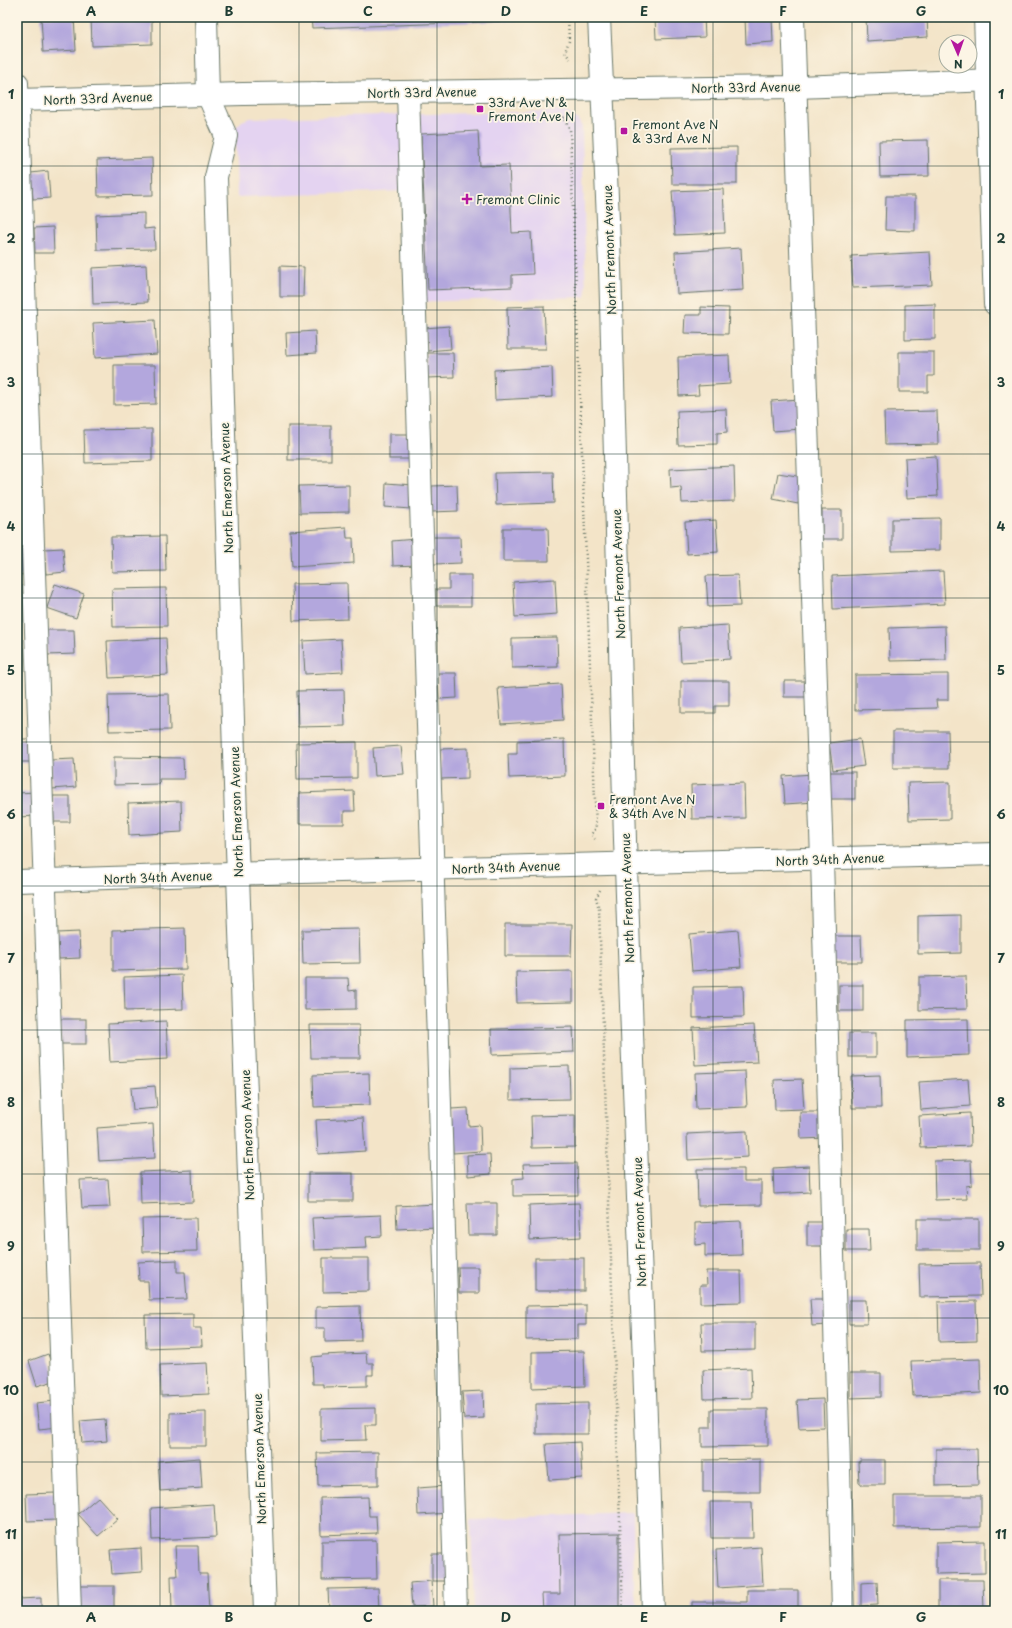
<svg xmlns="http://www.w3.org/2000/svg" width="1012" height="1628" font-family="'Playpen Sans',sans-serif">
<style>
.built{fill:#e4d3f1}
.building{fill:#b3a7dd}
.lines{fill:none;stroke-linecap:round;stroke-linejoin:round}
.minor-casing{stroke:#697768;stroke-width:24}
.path{stroke:#697768;stroke-width:2.5;stroke-dasharray:1 3;stroke-linecap:butt}
.minor{stroke:#fff;stroke-width:22}
.grid{fill:none;stroke:#1f3d34;stroke-width:1;stroke-opacity:0.55}
.poi-dot{fill:#b5179e;stroke:#fcf5e5;stroke-width:1.5}
.labels{text-anchor:middle;dominant-baseline:central;stroke-width:3.5;stroke-linejoin:round;paint-order:stroke}
.street-label{font-size:12px;fill:#1f3d34;stroke:#fcf5e5}
.poi-label{font-size:12px;fill:#1f3d34;stroke:#fcf5e5;text-anchor:start}
.neatline{fill:none;stroke:#1f3d34;stroke-width:1.5}
.grid-label{font-size:13px;text-anchor:middle;font-weight:bold;fill:#1f3d34}
</style>
<rect width="100%" height="100%" fill="#fcf5e5"/>
<filter id="ink" filterUnits="userSpaceOnUse"><feTurbulence type="fractalNoise" baseFrequency=".025" numOctaves="2"/><feDisplacementMap in="SourceGraphic" scale="8" xChannelSelector="R" yChannelSelector="G"/><feConvolveMatrix kernelMatrix="1 2 1 2 8 2 1 2 1" color-interpolation-filters="sRGB"/></filter>
<filter id="wash" filterUnits="userSpaceOnUse"><feTurbulence type="fractalNoise" baseFrequency=".012" numOctaves="4" result="noise"/><feDisplacementMap in="SourceGraphic" scale="16" xChannelSelector="R" yChannelSelector="G"/><feGaussianBlur stdDeviation="0.9" result="paint"/><feColorMatrix in="noise" values="0 0 0 0 0 0 0 0 0 0 0 0 0 0 0 0 0 1.4 0 .05"/><feComposite in="paint" operator="in"/></filter>
<g filter="url(#wash)">
<rect width="100%" height="100%" fill="#f3e4c8"/>
<g class="built">
<path d="M563,111L570,114L578,120L582,127L586,297L410,302L405,191L237,197L235,128L242,121L250,118Z"/>
<path d="M633,1513L634,1590L640,1611H474L471,1519Z"/>
</g>
<g id="blocks">
<g class="building">
<path d="M41,17H74L76,50L43,52Z"/>
<path d="M91,17H152V44L92,46Z"/>
<path d="M311,17H537V20L312,28Z"/>
<path d="M655,17H704L705,37L656,39Z"/>
<path d="M745,17H772L773,42L746,44Z"/>
<path d="M866,17H927L928,37L867,41Z"/>
<path d="M478,131L480,166L509,165L512,233L531,232L533,274L512,275V287L428,290L421,134Z"/>
<path d="M928,140L929,176L880,177L879,141Z"/>
<path d="M737,147V184H672L671,148Z"/>
<path d="M152,158L153,195L98,196L97,160Z"/>
<path d="M48,171L50,198L33,199L31,173Z"/>
<path d="M723,189L725,233L675,235L672,191Z"/>
<path d="M886,196H915V231L885,230Z"/>
<path d="M144,213V229L154,228L155,249L97,250L96,215Z"/>
<path d="M53,227L54,253H35L34,228Z"/>
<path d="M741,248L743,290L677,294L675,252Z"/>
<path d="M930,252L932,285L853,288L851,256Z"/>
<path d="M146,265L148,302L93,304L92,268Z"/>
<path d="M280,266L304,267L303,297H280Z"/>
<path d="M935,304V339L905,340V305Z"/>
<path d="M544,306L546,349H508L507,307Z"/>
<path d="M701,307L729,308L728,334L684,333L685,315H701Z"/>
<path d="M155,320L157,354L95,358L93,323Z"/>
<path d="M449,326L451,349L427,351L425,328Z"/>
<path d="M315,331L316,353L287,355L286,333Z"/>
<path d="M899,352H934V376H928V392H899Z"/>
<path d="M426,353H453L454,377L427,378Z"/>
<path d="M729,355L730,384L698,386L699,395L679,396L678,357Z"/>
<path d="M114,365H155L156,404L114,405Z"/>
<path d="M552,367L553,397L495,400L494,370Z"/>
<path d="M800,399L801,429L773,431L771,401Z"/>
<path d="M726,409L727,432L717,433V444L678,445L677,411Z"/>
<path d="M937,411L938,444L885,445L884,412Z"/>
<rect x="288" y="426" width="43" height="34"/>
<path d="M152,429V461L85,463L84,430Z"/>
<rect x="389" y="434" width="23" height="25"/>
<rect x="17" y="448" width="9" height="23"/>
<path d="M936,456L938,496L907,498L905,458Z"/>
<path d="M734,466L735,501L682,503L681,487L671,488L670,469Z"/>
<path d="M553,472L554,503L496,505L495,473Z"/>
<path d="M778,473L803,477L798,504L773,499Z"/>
<path d="M386,483L413,485L411,509L385,507Z"/>
<path d="M349,485V512L300,513L299,486Z"/>
<path d="M457,485L458,511L432,512V486Z"/>
<rect x="822" y="510" width="20" height="29"/>
<path d="M940,518V550L892,551V519Z"/>
<path d="M716,520L718,552L687,554L685,522Z"/>
<path d="M346,527L347,538H353L354,563L292,567L290,531Z"/>
<path d="M503,528H548L549,561H503Z"/>
<path d="M165,536L166,571L112,572L111,537Z"/>
<path d="M433,537H460L461,563L434,564Z"/>
<path d="M416,539L417,565L393,566L392,541Z"/>
<path d="M28,547L30,574L18,575L17,548Z"/>
<path d="M63,548L65,572L46,574L44,549Z"/>
<path d="M943,571L945,604L833,609L832,576Z"/>
<path d="M449,575H471V606H436V589H449Z"/>
<path d="M738,575L740,606L708,607L706,576Z"/>
<path d="M555,579L557,614L515,617L513,582Z"/>
<path d="M347,583L348,619L293,621L292,584Z"/>
<path d="M55,584L84,594L76,618L47,608Z"/>
<path d="M166,588L167,626L113,627L112,589Z"/>
<path d="M728,625L730,659L681,662L679,628Z"/>
<path d="M945,626L946,660L890,661L889,628Z"/>
<path d="M46,630H74L75,654L47,655Z"/>
<path d="M557,637L558,667L512,668V638Z"/>
<path d="M166,638L168,675L109,678L107,641Z"/>
<path d="M341,639L343,672L305,674L303,641Z"/>
<path d="M438,673H456L457,698L439,699Z"/>
<path d="M948,674V700H936L937,708L855,710V675Z"/>
<path d="M681,681H729V706H715V713H681Z"/>
<path d="M784,681H810L809,697H784Z"/>
<path d="M561,684L563,720L501,724L498,688Z"/>
<path d="M344,690L345,726L298,727L297,691Z"/>
<path d="M169,694L170,730L109,731L108,695Z"/>
<path d="M893,731H948L949,768H893Z"/>
<rect x="17" y="739" width="14" height="23"/>
<path d="M564,739L565,776L509,778L508,754H517V741Z"/>
<path d="M860,739L864,766L833,770L829,743Z"/>
<path d="M357,742V778L297,779L296,743Z"/>
<path d="M401,746L404,774L375,776L373,748Z"/>
<path d="M468,748V778L441,779L440,749Z"/>
<path d="M114,757L183,758L184,779H159L160,784L114,785Z"/>
<path d="M74,759L76,787L52,789L51,760Z"/>
<rect x="829" y="772" width="26" height="27"/>
<path d="M813,774L815,802L785,804L783,776Z"/>
<path d="M950,782V819L909,820L908,783Z"/>
<path d="M744,783L745,818L692,819L691,785Z"/>
<path d="M354,791L355,811H344V824H299V793Z"/>
<path d="M37,792L39,816L17,817V793Z"/>
<path d="M53,796H70V822H54Z"/>
<path d="M181,801L182,832L129,835L128,803Z"/>
<path d="M961,915V953L918,954V916Z"/>
<path d="M505,924H572L571,956H505Z"/>
<path d="M185,928L186,969L113,971V930Z"/>
<path d="M359,929L360,963L303,964L302,930Z"/>
<path d="M738,930L741,967L692,971L689,934Z"/>
<path d="M79,932L80,958L59,959L57,933Z"/>
<path d="M831,936H861L862,962H832Z"/>
<path d="M573,971V1002L517,1003L516,972Z"/>
<path d="M182,975L183,1009L125,1011L124,977Z"/>
<path d="M966,976L967,1009L919,1010V977Z"/>
<path d="M305,978H348L349,991L356,990V1009L305,1010Z"/>
<rect x="839" y="985" width="24" height="26"/>
<path d="M743,986L744,1017L693,1018V987Z"/>
<rect x="60" y="1019" width="26" height="25"/>
<path d="M968,1019L969,1055L907,1057V1020Z"/>
<path d="M166,1021L168,1059L110,1062L108,1024Z"/>
<path d="M310,1025H359L360,1058H311Z"/>
<path d="M754,1025L757,1062L695,1065L693,1028Z"/>
<path d="M573,1027L574,1052L492,1055L491,1029Z"/>
<rect x="849" y="1033" width="27" height="24"/>
<path d="M569,1066L570,1099L510,1100V1068Z"/>
<path d="M745,1071L747,1107L696,1109L695,1073Z"/>
<path d="M369,1073L370,1105L314,1107L313,1075Z"/>
<path d="M880,1075L881,1108H852L851,1076Z"/>
<path d="M802,1079L804,1109L775,1110L774,1080Z"/>
<path d="M968,1079L970,1106L921,1110L919,1082Z"/>
<path d="M155,1086L157,1108L133,1110L131,1088Z"/>
<path d="M468,1108L469,1126L480,1125L481,1151L453,1153L451,1109Z"/>
<path d="M800,1112H825L826,1138L801,1139Z"/>
<path d="M970,1113L971,1146L921,1148L919,1116Z"/>
<path d="M575,1115V1147L532,1148L531,1116Z"/>
<path d="M363,1118L365,1151L318,1154L316,1120Z"/>
<path d="M153,1124L155,1158L99,1161L97,1128Z"/>
<path d="M747,1131L748,1157L688,1160L687,1134Z"/>
<path d="M490,1154L491,1174L468,1176L467,1155Z"/>
<path d="M971,1160L972,1185L966,1186L967,1199L935,1200L934,1161Z"/>
<path d="M577,1163L578,1195L513,1196V1179L524,1178L523,1164Z"/>
<path d="M809,1166L810,1192L774,1194L773,1168Z"/>
<path d="M697,1169H744V1181H761V1205L698,1206Z"/>
<path d="M192,1170L193,1202L141,1204L140,1172Z"/>
<rect x="308" y="1173" width="45" height="28"/>
<path d="M108,1179L110,1207L82,1208L80,1180Z"/>
<path d="M467,1203H497V1235H468Z"/>
<path d="M579,1203L581,1237L530,1240L529,1205Z"/>
<path d="M436,1204L437,1227L397,1229L396,1206Z"/>
<path d="M381,1215L382,1236L366,1237L367,1248L314,1250L312,1218Z"/>
<path d="M196,1218L197,1251L143,1252L142,1219Z"/>
<rect x="917" y="1219" width="62" height="31"/>
<path d="M741,1221L742,1255L705,1256V1244L695,1245V1223Z"/>
<rect x="807" y="1222" width="18" height="24"/>
<path d="M846,1229H869L870,1251H846Z"/>
<path d="M323,1258H369V1291L323,1292Z"/>
<rect x="535" y="1258" width="49" height="33"/>
<path d="M177,1260V1272H185L187,1299L149,1300L148,1281H139L138,1262Z"/>
<path d="M980,1263L981,1296L920,1297L919,1264Z"/>
<path d="M458,1267H479V1293H459Z"/>
<path d="M706,1271H741L742,1302L700,1303V1285H707Z"/>
<path d="M810,1299H828V1325L812,1326Z"/>
<path d="M849,1300H866L867,1324H849Z"/>
<path d="M976,1301L977,1341L939,1342L938,1302Z"/>
<path d="M586,1305V1325H578V1339L526,1340V1306Z"/>
<path d="M360,1306L361,1341L325,1342V1328H316V1307Z"/>
<path d="M193,1314V1328H201L202,1346L146,1348L145,1315Z"/>
<path d="M701,1323H755V1350L702,1351Z"/>
<path d="M584,1351L585,1386L532,1388V1352Z"/>
<path d="M366,1353L367,1363H373V1375H367V1386L323,1387V1384H313L312,1357L322,1356V1355Z"/>
<path d="M48,1354L57,1380L37,1386L29,1361Z"/>
<path d="M980,1359L981,1393L913,1396L911,1361Z"/>
<path d="M207,1363L209,1394L161,1396L160,1365Z"/>
<path d="M751,1368L752,1398L704,1399L703,1370Z"/>
<path d="M850,1373H881V1397L850,1398Z"/>
<path d="M483,1391L484,1418L464,1419L462,1392Z"/>
<path d="M823,1399L824,1427L799,1428L797,1400Z"/>
<path d="M55,1401L59,1427L39,1429L36,1403Z"/>
<path d="M588,1403V1434H536V1404Z"/>
<path d="M376,1408V1425H365L366,1440L321,1441V1409Z"/>
<path d="M711,1409H768V1446L702,1447V1427H711Z"/>
<path d="M206,1412V1446H170V1413Z"/>
<path d="M105,1419L107,1441L82,1443L80,1421Z"/>
<path d="M580,1442L582,1478L549,1480L546,1444Z"/>
<path d="M936,1449H977L978,1485L936,1486Z"/>
<path d="M378,1452V1485L318,1486L317,1453Z"/>
<path d="M200,1458L202,1488L160,1491L158,1461Z"/>
<path d="M760,1459V1492H703V1460Z"/>
<path d="M860,1460H885V1485H861V1483H859L858,1462H860Z"/>
<path d="M447,1486L449,1513L418,1515L417,1488Z"/>
<path d="M56,1493L57,1520L27,1521L26,1494Z"/>
<path d="M894,1496H981V1527L894,1528Z"/>
<path d="M98,1497L118,1519L98,1536L78,1514Z"/>
<path d="M368,1497L369,1516H376L377,1533L321,1535L320,1498Z"/>
<path d="M710,1502H752L753,1538H711Z"/>
<path d="M214,1504L216,1537L152,1540L151,1508Z"/>
<path d="M619,1533V1611H543L542,1594H560L559,1534Z"/>
<path d="M376,1540L377,1579L322,1580V1541Z"/>
<path d="M985,1541V1573L936,1574V1542Z"/>
<path d="M175,1546H198L199,1574H207L209,1611H172L171,1576H177Z"/>
<path d="M761,1547L763,1585L718,1588L716,1550Z"/>
<path d="M141,1548L142,1572L112,1574L110,1550Z"/>
<rect x="432" y="1554" width="20" height="27"/>
<path d="M938,1580H983L984,1611H938Z"/>
<path d="M431,1581L433,1606L412,1607L410,1583Z"/>
<path d="M877,1582L878,1605L861,1606V1583Z"/>
<rect x="77" y="1586" width="37" height="25"/>
<path d="M378,1588L379,1611H329L328,1589Z"/>
<path d="M747,1590H798V1611H692V1602H747Z"/>
<path d="M41,1598V1611H17V1599Z"/>
</g>
</g>
</g>
<g filter="url(#ink)">
<use href="#blocks" fill-opacity="0" stroke="#697768" stroke-width="1"/>
<g class="lines">
<defs>
<g id="minor">
<path d="M206,17L208,95L226,136L216,177L237,849L265,1611"/>
<path d="M599,17L610,265L625,840L653,1611"/>
<path d="M793,17L822,859L843,1611"/>
<path d="M985,17L995,304"/>
<path d="M17,83L70,1611"/>
<path d="M408,92L456,1611"/>
<path d="M17,100L243,94L796,87L995,80"/>
<path d="M17,881L263,873L995,854"/>
</g>
</defs>
<use href="#minor" class="minor-casing"/>
<g class="path">
<path d="M568,17L569,41L565,52L570,59"/>
<path d="M568,115L563,118L570,129L596,828L591,835L595,839"/>
<path d="M600,890L596,898L599,909L623,1611"/>
</g>
<use href="#minor" class="minor"/>
</g>
</g>
<path class="grid" d="M160,17V1611M299,17V1611M437,17V1611M575,17V1611M713,17V1611M852,17V1611M17,166H995M17,310H995M17,454H995M17,598H995M17,742H995M17,886H995M17,1030H995M17,1174H995M17,1318H995M17,1462H995"/>
<g class="poi-dot">
<rect x="476" y="105" width="8" height="8" rx="2"/>
<rect x="620" y="127" width="8" height="8" rx="2"/>
<path d="M465 193h4v4h4v4h-4v4h-4v-4h-4v-4h4z"/>
<rect x="597" y="802" width="8" height="8" rx="2"/>
</g>
<g class="labels">
<g class="street-label">
<text transform="translate(746 87) rotate(-1)">North 33rd Avenue</text>
<text transform="translate(422 92) rotate(-1)">North 33rd Avenue</text>
<text transform="translate(98 98) rotate(-2)">North 33rd Avenue</text>
<text transform="translate(609 250) rotate(-92)">North Fremont Avenue</text>
<text transform="translate(226 488) rotate(-92)">North Emerson Avenue</text>
<text transform="translate(618 574) rotate(-92)">North Fremont Avenue</text>
<text transform="translate(236 812) rotate(-92)">North Emerson Avenue</text>
<text transform="translate(830 859) rotate(-2)">North 34th Avenue</text>
<text transform="translate(506 867) rotate(-2)">North 34th Avenue</text>
<text transform="translate(158 877) rotate(-2)">North 34th Avenue</text>
<text transform="translate(627 898) rotate(-92)">North Fremont Avenue</text>
<text transform="translate(247 1135) rotate(-92)">North Emerson Avenue</text>
<text transform="translate(639 1222) rotate(-92)">North Fremont Avenue</text>
<text transform="translate(259 1459) rotate(-92)">North Emerson Avenue</text>
</g>
<g class="poi-label">
<text x="488" y="102">33rd Ave N &amp;<tspan x="488" dy="14">Fremont Ave N</tspan></text>
<text x="632" y="124">Fremont Ave N<tspan x="632" dy="14">&amp; 33rd Ave N</tspan></text>
<text x="476" y="199">Fremont Clinic</text>
<text x="609" y="799">Fremont Ave N<tspan x="609" dy="14">&amp; 34th Ave N</tspan></text>
</g>
</g>
<rect width="1012" height="1628" fill="none" stroke="#fcf5e5" stroke-width="44"/>
<g transform="translate(958 54) rotate(178)"><circle r="19" fill="#fcf5e5" stroke="#a4ab9e"/>
<path d="M0-3L7 15L0 10L-7 15Z" fill="#b5179e"/>
<text y="-6" font-size="11" font-weight="bold" text-anchor="middle" fill="#1f3d34">N</text>
</g>
<rect x="22" y="22" width="968" height="1584" class="neatline"/>
<g class="grid-label">
<text x="91" y="16">A</text>
<text x="229" y="16">B</text>
<text x="368" y="16">C</text>
<text x="506" y="16">D</text>
<text x="644" y="16">E</text>
<text x="783" y="16">F</text>
<text x="921" y="16">G</text>
<text x="11" y="99">1</text>
<text x="1001" y="99">1</text>
<text x="11" y="243">2</text>
<text x="1001" y="243">2</text>
<text x="11" y="387">3</text>
<text x="1001" y="387">3</text>
<text x="11" y="531">4</text>
<text x="1001" y="531">4</text>
<text x="11" y="675">5</text>
<text x="1001" y="675">5</text>
<text x="11" y="819">6</text>
<text x="1001" y="819">6</text>
<text x="11" y="963">7</text>
<text x="1001" y="963">7</text>
<text x="11" y="1107">8</text>
<text x="1001" y="1107">8</text>
<text x="11" y="1251">9</text>
<text x="1001" y="1251">9</text>
<text x="11" y="1395">10</text>
<text x="1001" y="1395">10</text>
<text x="11" y="1539">11</text>
<text x="1001" y="1539">11</text>
<text x="91" y="1622">A</text>
<text x="229" y="1622">B</text>
<text x="368" y="1622">C</text>
<text x="506" y="1622">D</text>
<text x="644" y="1622">E</text>
<text x="783" y="1622">F</text>
<text x="921" y="1622">G</text>
</g>
</svg>
